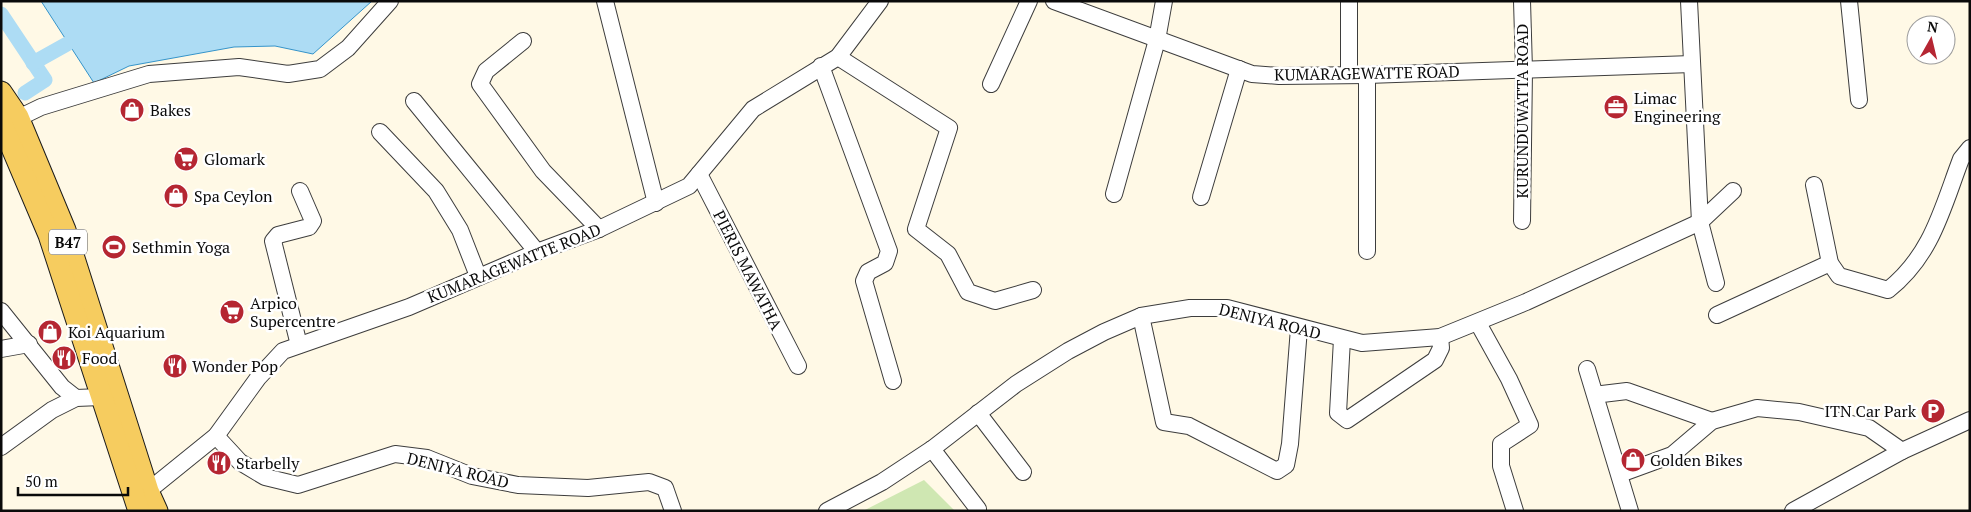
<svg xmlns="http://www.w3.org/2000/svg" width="1971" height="512" font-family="'PT Serif',serif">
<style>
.green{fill:#cfe7b2}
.water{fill:#addcf4;stroke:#3594ca}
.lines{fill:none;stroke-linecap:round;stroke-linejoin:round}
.canal{stroke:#addcf4;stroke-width:15}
.minor-casing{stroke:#3d3d3d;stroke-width:18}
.major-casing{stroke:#1b1b1b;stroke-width:23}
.minor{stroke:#fff;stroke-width:16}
.major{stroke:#f6cc5f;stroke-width:21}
.labels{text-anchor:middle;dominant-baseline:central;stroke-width:5;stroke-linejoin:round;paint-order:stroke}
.shield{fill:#fff;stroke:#545454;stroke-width:1}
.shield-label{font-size:15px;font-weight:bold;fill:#0a0a0a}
.street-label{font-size:16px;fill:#0a0a0a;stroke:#fff}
.poi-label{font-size:16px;fill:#0a0a0a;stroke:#fff;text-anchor:start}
</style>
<rect width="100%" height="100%" fill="#fff9e6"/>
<path class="green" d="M924,480L955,511H863Z"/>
<path class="water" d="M41,1H372L313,54L275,46L234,47L129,66L94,83Z"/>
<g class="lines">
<g class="canal">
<path d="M1,14L45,80L25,93"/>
<path d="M33,63L67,44"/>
</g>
<defs>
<g id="minor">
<path d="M605,1L656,203"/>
<path d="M1054,1L1252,74L1279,76L1367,75L1692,64"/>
<path d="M1522,1L1524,70L1522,221"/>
<path d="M1689,1L1700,222L1716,283"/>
<path d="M1849,1L1859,100"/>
<path d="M523,41L486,71L480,84L543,171L599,229"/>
<path d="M838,57L949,128L916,229L948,254L968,292L995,301L1033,290"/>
<path d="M821,66L889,251L885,263L868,272L864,281L893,381"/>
<path d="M1349,75V1"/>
<path d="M991,84L1029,1"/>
<path d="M414,101L537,252"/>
<path d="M8,123L41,107L149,74L239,67L288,74L320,69L348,48L390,1"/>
<path d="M380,132L436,191L460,230L478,276"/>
<path d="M699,174L798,366"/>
<path d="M1814,185L1830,263L1839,276L1888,290C1932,255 1942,209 1961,159L1970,148"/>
<path d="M1114,194L1157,40L1164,1"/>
<path d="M1201,197L1239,69"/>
<path d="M1367,251V75"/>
<path d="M1,311L62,387L76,398"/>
<path d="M1717,315L1830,263"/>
<path d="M1141,316L1164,422L1189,426L1277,471L1286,465L1290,444L1299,328"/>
<path d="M1478,323L1509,379L1530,425L1501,444V466L1515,511"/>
<path d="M1342,339L1338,413L1347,420L1435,360L1441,348L1440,337"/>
<path d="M299,345L273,241L278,235L309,227L313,221L300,191"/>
<path d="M1,349L29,344"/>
<path d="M1587,369L1630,511"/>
<path d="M1597,397L1602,394L1627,391L1712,421"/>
<path d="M978,413L1023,472"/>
<path d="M216,436L240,462L265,477L298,485L395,454L427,458L472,476L518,485L588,488L649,482L665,488L673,511"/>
<path d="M1,447L52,410L76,398L101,397"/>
<path d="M932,449L978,509"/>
<path d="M1620,474L1672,455L1712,421L1757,408L1799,412L1869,428L1902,451"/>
<path d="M140,494L148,491L216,436L258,378L283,351L409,307L537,252L599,229L689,186L753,109L838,57L880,1"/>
<path d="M827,511L882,482L932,449L1016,384L1068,351L1104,332L1141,316L1190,308H1227L1362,343L1440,337L1526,302L1700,222L1733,191"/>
<path d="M1793,511L1902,451L1970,420"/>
</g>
<g id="major">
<path d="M1,92L18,117L65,230L148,491L157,511"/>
<path d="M1,122L49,235L139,511"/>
</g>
</defs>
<use href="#minor" class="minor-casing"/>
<use href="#major" class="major-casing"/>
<use href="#minor" class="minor"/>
<use href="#major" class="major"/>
</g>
<defs>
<symbol id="office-disc" viewBox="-11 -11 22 22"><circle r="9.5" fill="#b52632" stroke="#fff"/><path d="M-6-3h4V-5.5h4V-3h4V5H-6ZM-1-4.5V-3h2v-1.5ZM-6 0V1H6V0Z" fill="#fff"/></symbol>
<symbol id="shop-disc" viewBox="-11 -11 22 22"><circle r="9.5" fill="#b52632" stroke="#fff"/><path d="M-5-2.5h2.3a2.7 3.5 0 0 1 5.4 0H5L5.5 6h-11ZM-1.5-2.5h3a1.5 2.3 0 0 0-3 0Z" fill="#fff"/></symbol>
<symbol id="supermarket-disc" viewBox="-11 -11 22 22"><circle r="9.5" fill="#b52632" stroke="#fff"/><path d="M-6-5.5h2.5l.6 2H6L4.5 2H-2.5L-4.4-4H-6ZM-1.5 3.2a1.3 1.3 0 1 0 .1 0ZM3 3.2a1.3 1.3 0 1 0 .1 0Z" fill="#fff"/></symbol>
<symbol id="stadium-disc" viewBox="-11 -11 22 22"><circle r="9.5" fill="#b52632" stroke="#fff"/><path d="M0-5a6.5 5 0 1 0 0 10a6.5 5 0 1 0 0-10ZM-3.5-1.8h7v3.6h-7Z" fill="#fff"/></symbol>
<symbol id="restaurant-disc" viewBox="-11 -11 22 22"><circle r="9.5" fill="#b52632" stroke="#fff"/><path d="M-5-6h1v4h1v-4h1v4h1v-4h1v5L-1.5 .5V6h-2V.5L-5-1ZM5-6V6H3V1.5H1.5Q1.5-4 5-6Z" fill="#fff"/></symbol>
<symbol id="parking-disc" viewBox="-11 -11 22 22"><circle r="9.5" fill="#b52632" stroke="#fff"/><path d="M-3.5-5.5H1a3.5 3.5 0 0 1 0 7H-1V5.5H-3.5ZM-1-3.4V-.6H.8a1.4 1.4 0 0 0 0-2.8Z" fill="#fff"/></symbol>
</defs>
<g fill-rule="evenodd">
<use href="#office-disc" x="1602" y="93" width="28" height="28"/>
<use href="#shop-disc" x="118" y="96" width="28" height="28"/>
<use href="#supermarket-disc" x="172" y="145" width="28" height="28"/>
<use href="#shop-disc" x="162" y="182" width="28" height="28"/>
<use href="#stadium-disc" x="100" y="233" width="28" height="28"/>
<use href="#supermarket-disc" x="218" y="298" width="28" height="28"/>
<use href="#shop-disc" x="36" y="318" width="28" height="28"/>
<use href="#restaurant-disc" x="50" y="344" width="28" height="28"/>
<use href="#restaurant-disc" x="161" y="352" width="28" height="28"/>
<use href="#parking-disc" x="1919" y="397" width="28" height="28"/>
<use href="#shop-disc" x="1619" y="446" width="28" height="28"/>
<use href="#restaurant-disc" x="205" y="449" width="28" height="28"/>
</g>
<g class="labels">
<rect class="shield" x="49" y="229.5" width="38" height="25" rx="4"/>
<g class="shield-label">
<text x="68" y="242">B47</text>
</g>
<g class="street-label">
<text transform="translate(1367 73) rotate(-1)">KUMARAGEWATTE ROAD</text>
<text transform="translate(1522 111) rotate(-90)">KURUNDUWATTA ROAD</text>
<text transform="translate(514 263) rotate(-22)">KUMARAGEWATTE ROAD</text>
<text transform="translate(748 270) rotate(63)">PIERIS MAWATHA</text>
<text transform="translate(1270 321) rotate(14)">DENIYA ROAD</text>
<text transform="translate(458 470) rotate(14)">DENIYA ROAD</text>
</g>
<g class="poi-label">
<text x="1634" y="98">Limac<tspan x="1634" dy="18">Engineering</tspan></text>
<text x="150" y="110">Bakes</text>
<text x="204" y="159">Glomark</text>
<text x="194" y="196">Spa Ceylon</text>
<text x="132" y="247">Sethmin Yoga</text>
<text x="250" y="303">Arpico<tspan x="250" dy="18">Supercentre</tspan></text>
<text x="68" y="332">Koi Aquarium</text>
<text x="82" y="358">Food</text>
<text x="192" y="366">Wonder Pop</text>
<text x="1916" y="411" text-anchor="end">ITN Car Park</text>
<text x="1650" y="460">Golden Bikes</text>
<text x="236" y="463">Starbelly</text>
</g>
</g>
<rect width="1971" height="512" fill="none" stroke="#0a0a0a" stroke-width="5"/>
<g transform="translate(1931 40) rotate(8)"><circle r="24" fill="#ffffff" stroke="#9d9d9d"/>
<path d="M0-4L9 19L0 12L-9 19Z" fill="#b52632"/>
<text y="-8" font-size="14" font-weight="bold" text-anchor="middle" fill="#0a0a0a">N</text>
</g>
<path d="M18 487v8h110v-8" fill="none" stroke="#0a0a0a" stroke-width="2.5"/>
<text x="25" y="487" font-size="15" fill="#0a0a0a" stroke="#ffffff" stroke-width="4" paint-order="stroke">50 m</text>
</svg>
